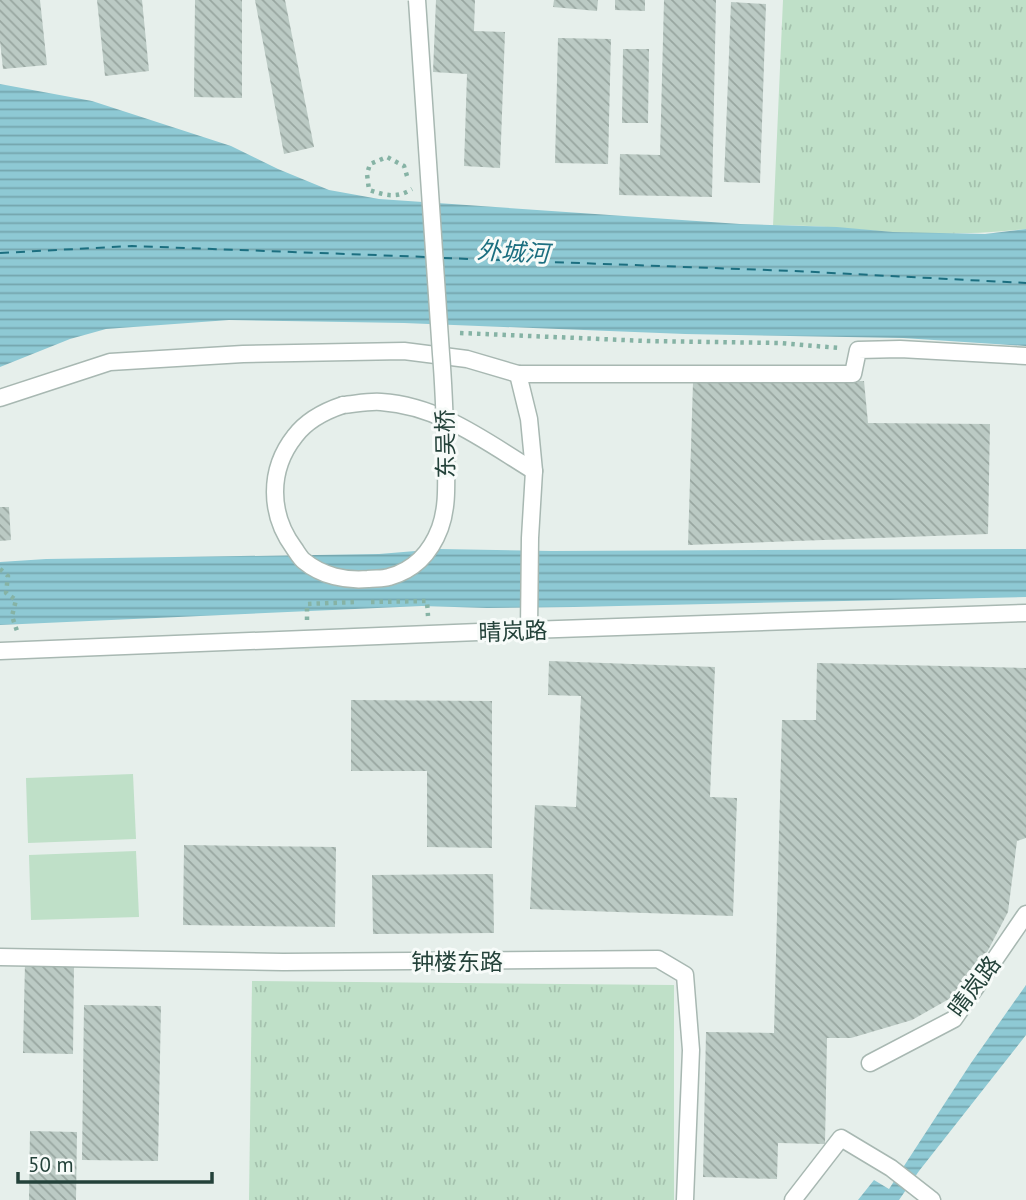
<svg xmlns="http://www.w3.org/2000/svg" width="1026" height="1200" font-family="'PT Sans','Noto Sans SC',sans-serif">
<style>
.grass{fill:url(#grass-tufts)}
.pitch{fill:#bfe0c8}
.water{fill:url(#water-rules)}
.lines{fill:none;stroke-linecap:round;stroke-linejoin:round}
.ferry{stroke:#1c6f80;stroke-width:2;stroke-dasharray:9 7;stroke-linecap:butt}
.building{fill:url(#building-back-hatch)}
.lane-casing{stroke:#a8b8b2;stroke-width:19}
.path{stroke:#86b3a5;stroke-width:4.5;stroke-dasharray:3.5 5;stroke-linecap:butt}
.lane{stroke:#fff;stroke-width:16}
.lane-bridge-casing{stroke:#a8b8b2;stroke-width:19;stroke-linecap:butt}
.lane-bridge{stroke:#fff;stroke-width:16}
.labels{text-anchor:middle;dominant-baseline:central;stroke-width:6;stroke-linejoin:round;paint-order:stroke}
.street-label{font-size:23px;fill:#24423a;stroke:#f7fbf9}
.water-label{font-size:24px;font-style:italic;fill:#1c6f80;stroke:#f7fbf9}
</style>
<defs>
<pattern id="grass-tufts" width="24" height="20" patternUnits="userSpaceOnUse" patternTransform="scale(1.75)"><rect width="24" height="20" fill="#bfe0c8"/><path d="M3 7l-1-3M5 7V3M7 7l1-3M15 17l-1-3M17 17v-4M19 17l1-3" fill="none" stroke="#a4c1ad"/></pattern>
<pattern id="water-rules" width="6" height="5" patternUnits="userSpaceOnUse" patternTransform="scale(1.75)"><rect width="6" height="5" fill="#8ec9d4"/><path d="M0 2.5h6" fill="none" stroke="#74a5ad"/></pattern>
<pattern id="building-back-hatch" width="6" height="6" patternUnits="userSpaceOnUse" patternTransform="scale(1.75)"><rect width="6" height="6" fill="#bbcac4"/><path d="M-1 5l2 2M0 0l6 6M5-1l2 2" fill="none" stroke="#98a6a0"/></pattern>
</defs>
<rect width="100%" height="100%" fill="#e6efeb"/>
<g class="grass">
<path d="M783,0H1026V229C981,234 936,235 891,232C852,230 813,224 773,226Z"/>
<path d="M252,981L674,985V1200H249Z"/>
</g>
<g class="pitch">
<path d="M133,774L136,839L28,843L26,778Z"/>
<path d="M136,851L139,917L31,920L29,855Z"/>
</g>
<g class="water">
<path d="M0,84L92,101L231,146L278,169L329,190L379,199L740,224L837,227L893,232L985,234L1026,229V346L903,338L685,334L404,323L229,320L106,329L70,339L0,367Z"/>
<path d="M440,549L552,551L1026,549V597L574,607L487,608L422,606L0,625V562L46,559L379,554Z"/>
<path d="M1026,985V1035L919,1171L899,1200H858L874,1180L889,1189L971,1063Z"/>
</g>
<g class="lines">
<g class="ferry">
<path d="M0,253L132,246L427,257"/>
<path d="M443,258L794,271L1026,283"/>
</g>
</g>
<g class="building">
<path d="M0,0H40L47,65L3,69L0,41Z"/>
<path d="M97,0H142L149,71L105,76Z"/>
<path d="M195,0H242V98L194,97Z"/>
<path d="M255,0H285L314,147L284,154Z"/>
<path d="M436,0H475L474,31L505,32L500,168L464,166L467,74L433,72Z"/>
<path d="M554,0H598L597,11L553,7Z"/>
<path d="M615,0H645V11L615,10Z"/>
<path d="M664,0H716L712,197L619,195L620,154L660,155Z"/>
<path d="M731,2L766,4L760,183L724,182Z"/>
<path d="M558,38L611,39L608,164L555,163Z"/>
<path d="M623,49H649L648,123H622Z"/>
<path d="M864,381L868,423L990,424L988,534L688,545L693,382Z"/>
<path d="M0,507H9L11,540L0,541Z"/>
<path d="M549,661L715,667L710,797L737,798L733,916L530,909L535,805L576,807L581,696L548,695Z"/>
<path d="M817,663L1026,668V838L1017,841L1008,912L983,960L949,999L912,1020L851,1038H827L825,1144L778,1143L777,1179L703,1177L706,1032L774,1033L782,720H816Z"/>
<path d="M351,700L492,701V848L427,847V771H351Z"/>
<path d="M184,845L336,847L335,927L183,925Z"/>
<path d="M493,874L494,933L373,934L372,875Z"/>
<path d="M25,963L74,964L73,1054L23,1053Z"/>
<path d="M84,1005L161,1006L158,1161L82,1160Z"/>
<path d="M30,1131L77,1132L76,1200H29Z"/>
</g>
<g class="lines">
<defs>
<g id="lane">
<path d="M518,374L529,419L534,471L530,538L529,630"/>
<path d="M0,398L110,362L243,354L404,351L467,359L518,374H853L858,350L900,349L1026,356"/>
<path d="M343,405C355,404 369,401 381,402C440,406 485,441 534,471"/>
<path d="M0,651L529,630L1026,613"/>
<path d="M0,957L283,962L658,959L685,975L691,1050L685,1200"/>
<path d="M870,1063L954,1019L1026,914"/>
<path d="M793,1200L841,1138L891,1168L932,1200"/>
</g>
</defs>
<use href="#lane" class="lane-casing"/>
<g class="path">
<path d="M407,176L404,166L387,157L370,164L367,174L369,190C385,195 396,199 412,189"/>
<path d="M460,333L647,341L780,343L839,348"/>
<path d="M0,569L8,576L6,593L16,600L12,616L17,631"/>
<path d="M371,602L427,601L428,616"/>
<path d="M307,620V604L355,602"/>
</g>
<use href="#lane" class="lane"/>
<defs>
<path id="lane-bridge" d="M343,405C325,411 307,420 295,436C268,470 269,514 294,548C297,552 300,558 304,561C322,576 346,581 368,579C375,578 383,579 389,577C415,570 431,552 440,528C448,506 446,482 446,459C445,424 444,389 441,354C434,236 426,118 417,0"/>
</defs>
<use href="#lane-bridge" class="lane-bridge-casing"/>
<use href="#lane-bridge" class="lane-bridge"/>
</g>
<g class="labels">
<g class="street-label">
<text transform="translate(445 444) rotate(-91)">东吴桥</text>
<text transform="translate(513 631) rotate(-2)">晴岚路</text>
<text x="457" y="961">钟楼东路</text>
<text transform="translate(974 986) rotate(-53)">晴岚路</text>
</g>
<g class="water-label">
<text transform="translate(513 252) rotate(3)">外城河</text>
</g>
</g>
<path d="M18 1172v10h194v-10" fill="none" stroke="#24423a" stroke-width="3.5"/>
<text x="28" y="1172" font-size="21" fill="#24423a" stroke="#f7fbf9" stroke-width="5" paint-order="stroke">50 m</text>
</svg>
